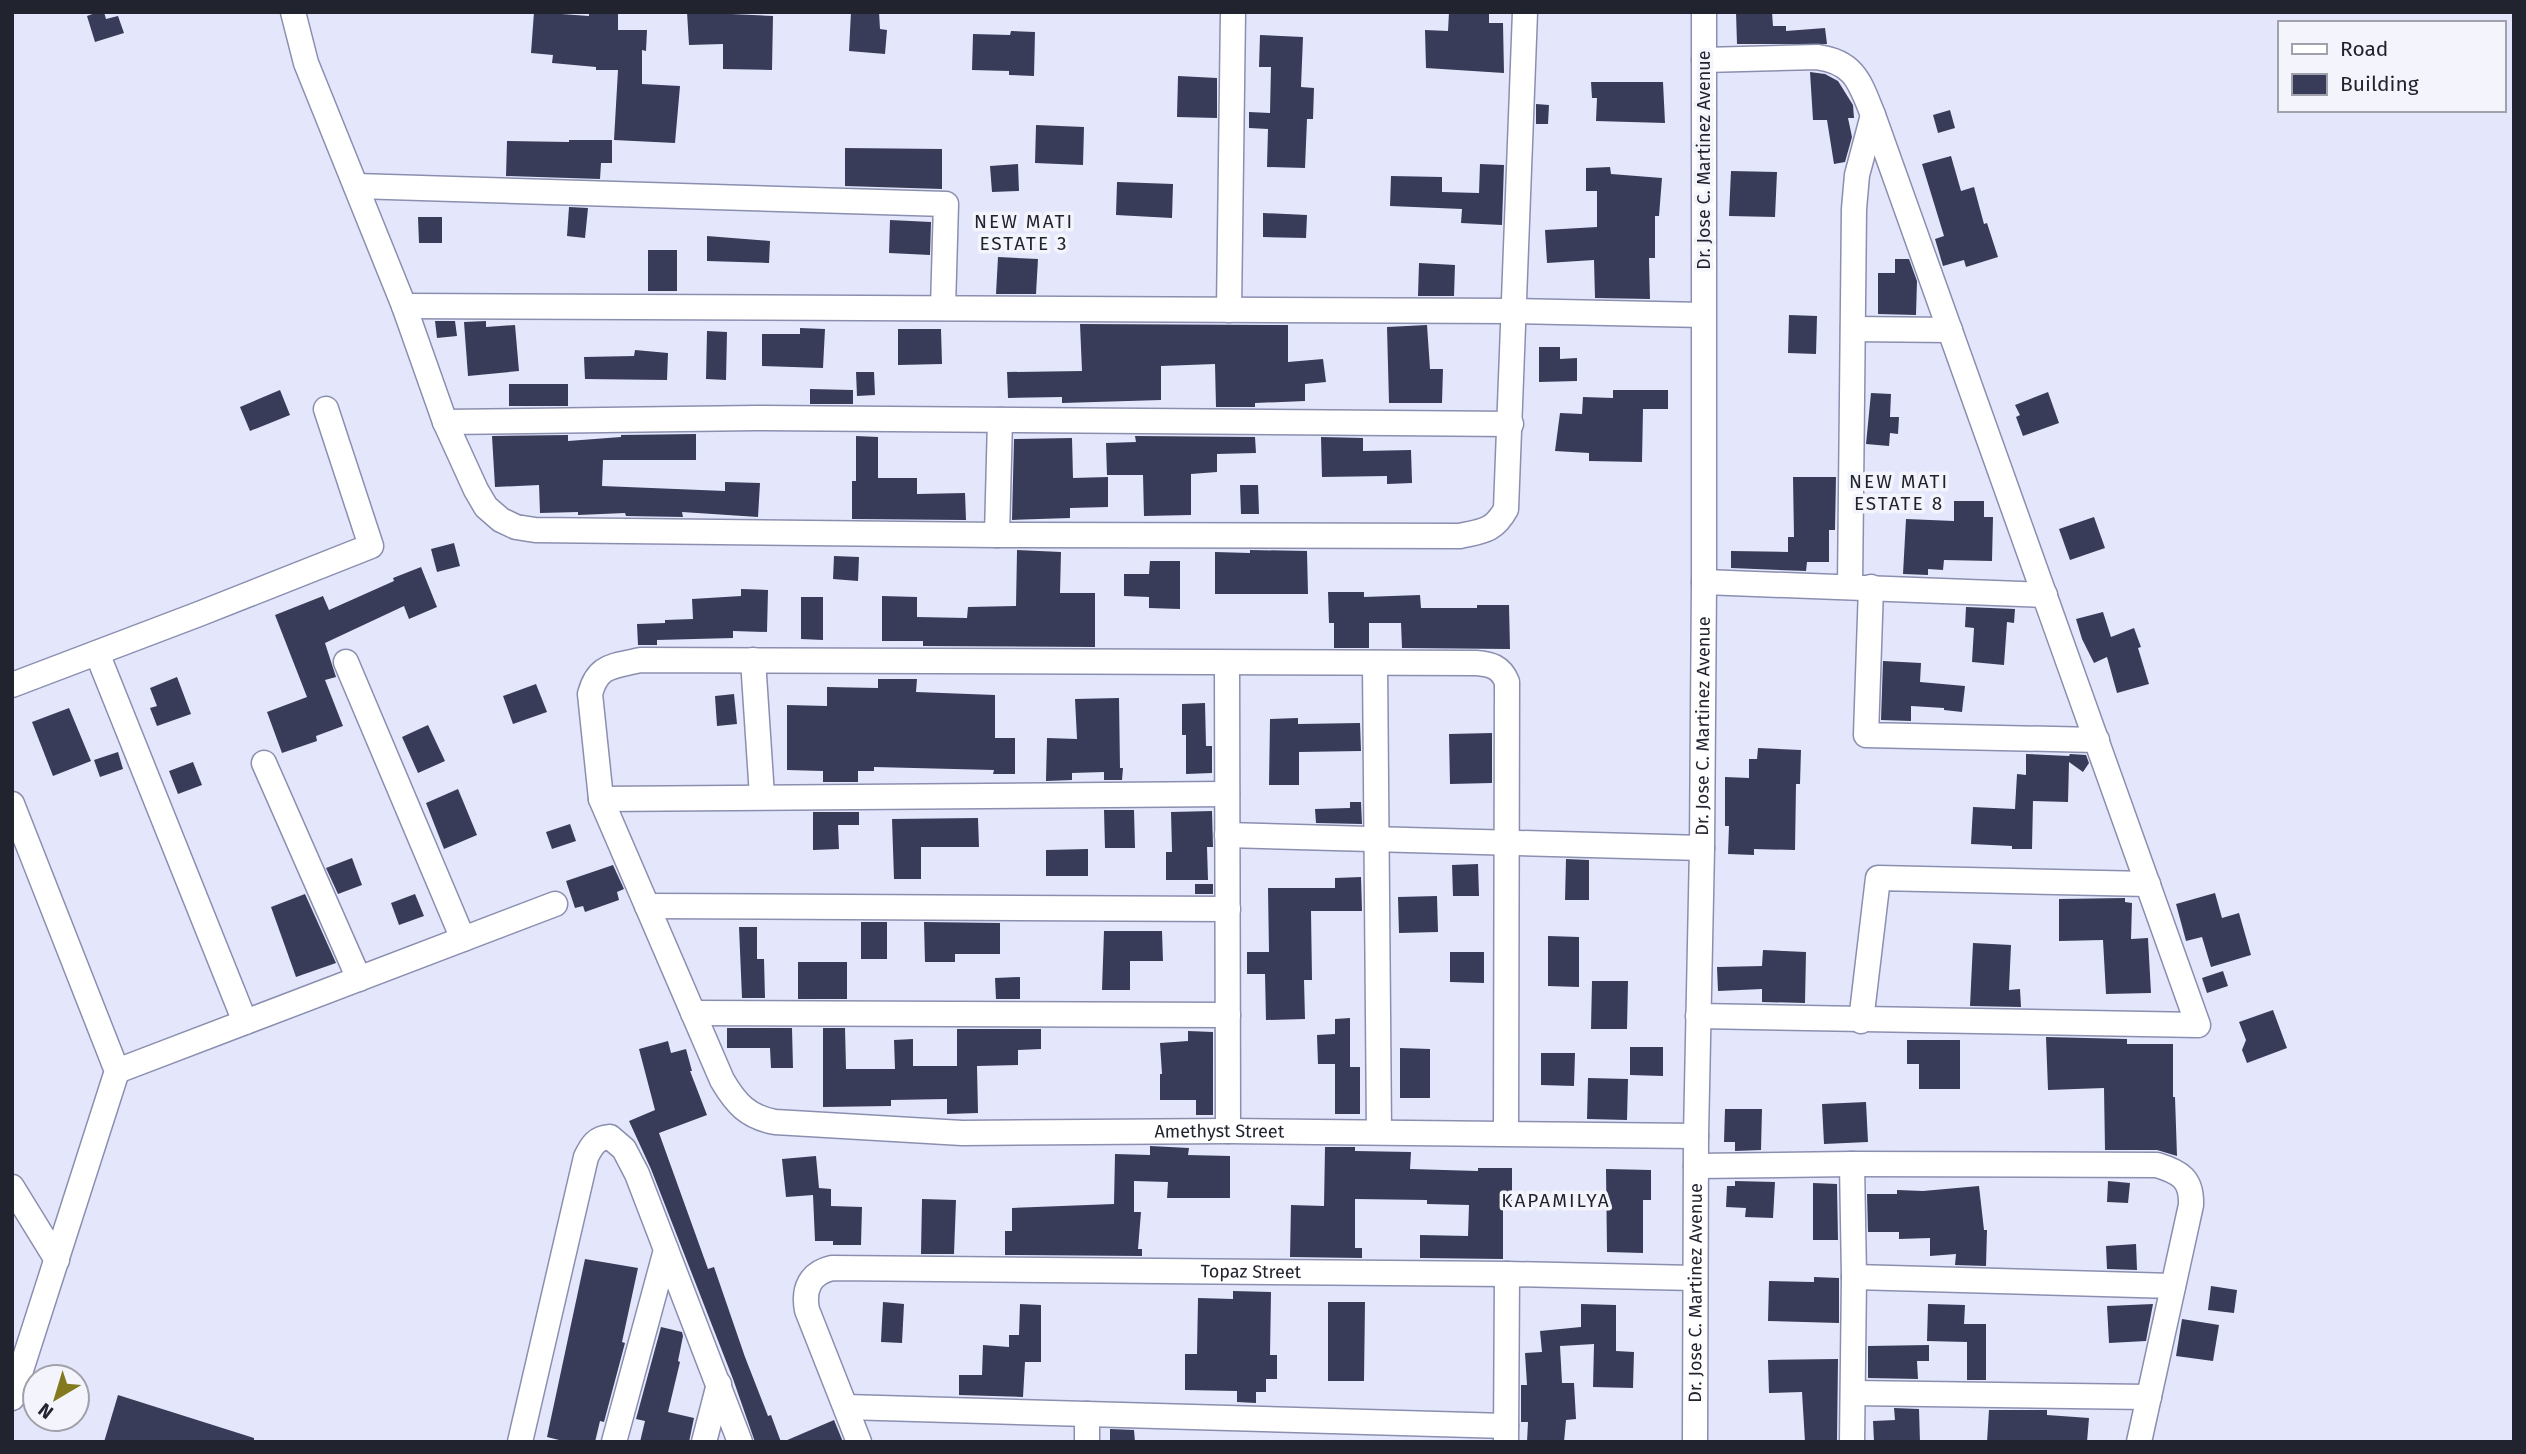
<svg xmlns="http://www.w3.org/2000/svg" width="2526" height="1454" font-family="'Fira Sans',sans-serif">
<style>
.building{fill:#393c58}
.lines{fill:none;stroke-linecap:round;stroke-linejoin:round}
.minor-casing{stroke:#8b8faf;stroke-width:27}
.minor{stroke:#fff;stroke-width:24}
.labels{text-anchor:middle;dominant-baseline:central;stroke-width:7;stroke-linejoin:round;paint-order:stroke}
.street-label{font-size:18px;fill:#21232f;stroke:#f4f5fc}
.neighbourhood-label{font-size:19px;letter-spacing:2px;fill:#21232f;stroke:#f4f5fc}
</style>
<rect width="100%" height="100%" fill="#e4e7fc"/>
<g class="building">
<path d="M98,12H104L106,19L118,16L124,33L95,42L87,16Z"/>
<path d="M534,12L589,16V12H618V30H647L646,51L642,50V84L680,86L675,143L614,140L618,70H596V67L552,63L553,55L531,53Z"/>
<path d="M687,12L773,16L772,70L723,69V44L689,45Z"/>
<path d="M851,12H879L880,29L887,30L885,54L849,51Z"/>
<path d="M1449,12H1489V23H1503L1504,73L1426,68L1425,30L1448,31Z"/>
<path d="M1736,12H1772L1773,26H1786V31L1825,28L1827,44H1737Z"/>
<path d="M1011,31L1035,32L1034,76L1009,75V71L972,70L973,34L1010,35Z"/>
<path d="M1260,35L1303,37L1301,87L1314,88L1313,119H1307L1305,168L1267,167L1268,129L1249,128V112L1270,113L1271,67H1259Z"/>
<path d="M1810,72L1825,74L1838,81L1853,105L1854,118H1848L1852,137L1845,162L1834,164L1827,120H1813Z"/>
<path d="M1178,76L1217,78V118L1177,117Z"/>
<path d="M1591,82H1663L1665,123L1596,121L1597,98H1592Z"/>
<path d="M1536,104L1549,105L1548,124H1536Z"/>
<path d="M1950,110L1955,128L1938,133L1933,115Z"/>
<path d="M1036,125L1084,127L1083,165L1035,163Z"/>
<path d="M569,140H612V163H601L600,179L506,176L507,141L569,142Z"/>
<path d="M845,148L942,149V189L845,186Z"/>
<path d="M1951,156L1961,191L1974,187L1984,224L1987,223L1998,257L1966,267L1964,260L1943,266L1935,239L1944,236L1922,164Z"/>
<path d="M1018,164L1019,191L992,192L990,166Z"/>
<path d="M1480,164L1504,165L1502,225L1461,223L1462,209L1390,206L1391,176L1442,177V192L1479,193Z"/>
<path d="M1610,167L1611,174L1662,178L1659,216H1655V258H1649L1650,299L1595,298L1594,260L1547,263L1545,230L1597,227V191H1586V168Z"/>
<path d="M1731,171L1777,172L1775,217L1729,216Z"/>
<path d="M1117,182L1173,184L1172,218L1116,215Z"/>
<path d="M569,207L588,208L585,238L567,236Z"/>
<path d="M1263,213L1307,215L1306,238L1263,237Z"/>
<path d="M418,217H442V243H419Z"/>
<path d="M890,220L931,222L930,255L889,253Z"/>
<path d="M707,236L770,241L769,263L707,261Z"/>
<rect x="648" y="250" width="29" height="41"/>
<path d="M998,257L1038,259L1036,294H996Z"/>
<path d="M1895,259H1909L1917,281L1916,315L1878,314V273H1895Z"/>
<path d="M1419,263L1455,265L1454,296H1418Z"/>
<path d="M1789,315L1817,316L1816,354L1788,353Z"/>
<path d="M435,321H455L457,336L437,338Z"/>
<path d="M486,321V327L515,325L519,371L468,376L464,322Z"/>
<path d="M1080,324L1288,325V362L1323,359L1326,382L1305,384V401L1255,403V407H1216L1215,364L1161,366V400L1062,403V397L1008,398L1007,372L1082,371Z"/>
<path d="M1427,325L1430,369H1443L1442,403H1389L1387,327Z"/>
<path d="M800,328L825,329L823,368L762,366V334H800Z"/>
<path d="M898,329H941L942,364L898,365Z"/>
<path d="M707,331L727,332L726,380L706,379Z"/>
<path d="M1539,347H1560V359L1577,358V381L1539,382Z"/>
<path d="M635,350L668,353L667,380L585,379L584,357L634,356Z"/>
<path d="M856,372H874L875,395L857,396Z"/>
<rect x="509" y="384" width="59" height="22"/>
<path d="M810,389L853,390V404H810Z"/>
<path d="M280,390L290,415L250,431L240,407Z"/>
<path d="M1613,390H1668V409H1643L1642,462L1589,461V453L1555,451L1560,413L1582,414L1583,397L1613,398Z"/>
<path d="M2048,392L2059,423L2023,436L2016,417L2020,415L2015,405Z"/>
<path d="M1871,393L1891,394L1890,417H1899L1898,434L1890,433L1889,446L1866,444Z"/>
<path d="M696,434V460H603L602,486L725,491V482L760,483L758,517L682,512L683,517L626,516L625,513L578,515V512L540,513L539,485L495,487L492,436L568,435V441L621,437V435Z"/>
<path d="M856,436L878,437V478H917V494L965,493L966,520L852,519V481H856Z"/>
<path d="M1135,436L1255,437L1256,453L1217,454V472L1191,474V515L1144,516L1143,475H1107L1106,443L1136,442Z"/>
<path d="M1321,437L1363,438V451L1411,450L1412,483L1387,484V476L1322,477Z"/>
<path d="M1072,438L1073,478L1108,477V507L1070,508V518L1012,520L1014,439Z"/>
<path d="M1793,477H1836L1835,530H1829V562H1807L1806,571L1731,568V551L1788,552V537H1794Z"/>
<path d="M1240,485H1258L1259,514H1241Z"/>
<path d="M1954,501H1984V517H1993L1992,561L1944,560L1943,570L1928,569V575L1903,574L1906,519L1954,521Z"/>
<path d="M2094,517L2105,548L2070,560L2059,529Z"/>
<path d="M454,543L460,566L437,572L431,549Z"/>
<path d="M1017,550L1061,552L1060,593H1095V647L923,646V641H882V596L917,597V617L967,618L968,607L1016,606Z"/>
<path d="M1250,550L1307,551L1308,594H1215V552L1250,553Z"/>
<path d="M834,556L859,557L858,581L833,579Z"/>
<path d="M1150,561H1180V609L1149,608V597L1124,596V574H1149Z"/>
<path d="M421,567L437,607L409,619L404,606L325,643L336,677L325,680L343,726L316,736L317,741L282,753L267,712L307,697L275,615L323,596L329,610L394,581L393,578Z"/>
<path d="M741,589L768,590L767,632L733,631V638L657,640V645H638L637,624L665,623V620L693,619L692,599L741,596Z"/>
<path d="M1328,592H1364V597L1420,595L1421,608H1477V605H1509L1510,649L1402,648L1401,623H1369V648H1334V623H1329Z"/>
<path d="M801,597H823V640L801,639Z"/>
<path d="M1966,607L2015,609L2014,623L2007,622L2004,665L1972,662L1974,628L1965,627Z"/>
<path d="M2103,612L2111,637L2134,628L2141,647L2138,648L2149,684L2117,693L2107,657L2094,663L2082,639L2076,619Z"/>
<path d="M1883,661L1921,663L1920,682L1965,686L1962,712L1944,710V708L1911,706V721L1881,720Z"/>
<path d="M177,677L191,714L157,726L150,708L157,706L150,688Z"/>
<path d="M878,679H917L916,692L995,695V738H1015V774H993L994,770L874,767V771H858V782H823V771L787,770V705L827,706V687L878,688Z"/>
<path d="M536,684L547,712L513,724L503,696Z"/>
<path d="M734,694L737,724L717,726L715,696Z"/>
<path d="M1119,698L1120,768H1123L1122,780H1104V772L1072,773V780L1046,781L1047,738L1077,739L1075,699Z"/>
<path d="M1205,703L1206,746H1212V773L1186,774V735H1182V704Z"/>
<path d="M69,708L91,761L53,776L32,722Z"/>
<path d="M1298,718V724L1360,723L1361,751L1299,752V785H1269L1270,719Z"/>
<path d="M428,725L445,761L418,773L402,737Z"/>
<path d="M1492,733V783L1450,784L1449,734Z"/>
<path d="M1758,748L1801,750L1800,784H1796L1795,850L1754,849V855L1728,854L1729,826H1725V777L1749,778V759H1757Z"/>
<path d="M118,752L123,769L100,777L94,760Z"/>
<path d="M2026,754L2069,756L2070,754L2086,755L2089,763L2083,772L2069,762L2068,802L2033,801L2032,849H2012V846L1971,844L1973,807L2015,809L2017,774L2026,775Z"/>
<path d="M193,762L202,785L178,794L169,771Z"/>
<path d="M458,789L477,835L444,849L426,803Z"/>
<path d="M1350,802H1361L1362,824L1316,823L1315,809L1350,808Z"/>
<path d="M1104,810H1134L1135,848H1105Z"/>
<path d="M1212,811L1213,847H1207L1208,880H1166V852H1172L1171,812Z"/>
<path d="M813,812H859V825H838L839,849L813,850Z"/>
<path d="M978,818L979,847H921V879H894L892,819Z"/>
<path d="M570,824L576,841L552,849L546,832Z"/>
<path d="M1088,849V876H1046V850Z"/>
<path d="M352,858L362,885L338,894L326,868Z"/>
<path d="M1566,859L1589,860V900H1565Z"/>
<path d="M1478,864L1479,896H1453L1452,865Z"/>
<path d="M613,865L624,889L617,892L619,900L585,912L583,906L575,908L566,881Z"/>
<path d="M1361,877L1362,911H1311L1312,980H1304L1305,1019L1266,1020L1265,974H1247V952H1269L1268,888H1335V878Z"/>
<rect x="1195" y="884" width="18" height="10"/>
<path d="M2215,893L2222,918L2239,913L2251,955L2211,967L2202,937L2186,941L2176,904Z"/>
<path d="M305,894L336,963L296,977L271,907Z"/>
<path d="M415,894L424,916L399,925L391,903Z"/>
<path d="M1437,896L1438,932L1399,933L1398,897Z"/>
<path d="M2125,898V902L2132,903L2131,939L2148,938L2151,993L2106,994L2103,940L2059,941V899Z"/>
<rect x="861" y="922" width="26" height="37"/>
<path d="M924,922L1000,923V954H955V962H925Z"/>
<path d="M739,927H757V959H764L765,998H742Z"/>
<path d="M1104,931H1162L1163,961H1130V990H1102Z"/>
<path d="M1548,936L1579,937V987L1548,986Z"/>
<path d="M1973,943L2011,945L2009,990L2020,989L2021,1007L1970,1006Z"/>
<path d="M1763,950L1806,952L1805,1003L1762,1002V989L1718,991L1717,967L1762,966Z"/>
<path d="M1450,952H1484V983L1450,982Z"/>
<rect x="798" y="962" width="49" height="37"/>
<path d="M2223,971L2228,986L2207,993L2202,978Z"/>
<path d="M1020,977V999H996L995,978Z"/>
<path d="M1592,981H1628L1627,1029H1591Z"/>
<path d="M2273,1010L2287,1048L2247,1063L2242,1050L2246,1040L2239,1022Z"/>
<path d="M1350,1018V1067H1360V1114H1335V1064H1318L1317,1035L1335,1034V1019Z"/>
<path d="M727,1028H792L793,1068H771L770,1048H727Z"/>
<path d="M823,1028H845L846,1069H895L894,1040L913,1039V1066H957V1029H1041V1049L1018,1050V1065L977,1066L978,1113L947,1114V1099L891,1100V1106L823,1107Z"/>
<path d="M1188,1031L1213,1032V1115H1196V1100H1160V1074H1162L1160,1043L1188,1041Z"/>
<path d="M2046,1037L2127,1039V1044H2173V1097H2175L2177,1156L2157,1150H2105L2104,1088L2048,1090Z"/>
<path d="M1907,1040H1960V1089H1919V1064H1907Z"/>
<path d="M668,1041L671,1053L686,1049L692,1071H690L707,1115L659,1133L708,1269L714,1267L745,1357L768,1416L771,1415L781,1442H755L733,1379L651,1169L629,1121L655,1110L639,1049Z"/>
<path d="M1630,1047H1663V1076L1630,1075Z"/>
<path d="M1400,1048L1430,1049V1098H1400Z"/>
<path d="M1541,1053H1575L1574,1086L1541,1085Z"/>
<path d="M1588,1078L1628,1079L1627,1120L1587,1119Z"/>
<path d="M1866,1102L1868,1142L1824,1144L1822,1104Z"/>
<path d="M1725,1109H1762L1761,1150L1735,1151V1142H1724Z"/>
<path d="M1150,1146L1189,1148L1188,1155L1230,1156V1198H1167L1168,1182L1134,1181V1212H1141L1138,1249H1142V1256L1005,1255V1231H1012V1208L1114,1204L1115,1154L1150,1155Z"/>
<path d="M1325,1147H1355V1151L1411,1152L1410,1169L1478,1171V1168H1512V1206H1503V1259L1420,1258V1235L1468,1236L1469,1205L1427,1204V1200L1355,1199V1248H1362V1258L1290,1257L1291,1205L1324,1206Z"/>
<path d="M816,1156L819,1188L831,1189V1206L862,1207L861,1245H833V1241H815L813,1195L786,1197L782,1159Z"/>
<path d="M1606,1169L1651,1170V1200H1643V1253L1607,1252Z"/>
<path d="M1735,1181L1775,1182L1773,1218L1745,1217L1746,1208L1726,1207L1727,1186H1735Z"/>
<path d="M2108,1181L2130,1183L2128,1203L2107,1202Z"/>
<path d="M1813,1183L1837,1184L1838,1240H1813Z"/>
<path d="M1979,1186L1984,1230H1987L1986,1266L1955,1265L1956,1254L1930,1256V1238L1899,1239V1232H1868L1867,1194H1897V1190L1923,1191Z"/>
<path d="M922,1199L956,1200L954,1254H921Z"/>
<path d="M2136,1244L2137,1270L2107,1269L2106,1246Z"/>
<path d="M585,1259L638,1268L622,1342L625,1343L604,1422L600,1421L595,1442H567L547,1437Z"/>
<path d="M1814,1277L1839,1278V1323L1768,1321L1769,1281L1814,1282Z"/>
<path d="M2211,1286L2237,1290L2234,1313L2208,1310Z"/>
<path d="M1233,1291L1271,1292L1270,1355H1277V1379H1266V1392H1256V1403L1237,1402V1391L1185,1390V1354H1197L1198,1298L1233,1299Z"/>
<path d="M883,1302L904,1304L902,1343L881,1342Z"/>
<path d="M1328,1302H1365L1364,1381H1328Z"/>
<path d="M1020,1304L1041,1305V1362H1025L1023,1397L959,1395V1375H982L983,1345L1009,1347V1335H1019Z"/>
<path d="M1581,1304L1616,1305V1351L1634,1352L1633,1388L1593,1387L1594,1344L1560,1346L1562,1383H1574L1576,1419L1566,1420L1564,1442H1527L1528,1422H1521V1385H1527L1525,1353L1542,1352L1540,1331L1581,1327Z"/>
<path d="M1928,1304L1965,1305L1964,1324H1986V1380H1967V1342L1927,1341Z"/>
<path d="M2153,1304L2146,1341L2109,1343L2107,1306Z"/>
<path d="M2182,1319L2219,1325L2213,1361L2176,1356Z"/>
<path d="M661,1327L682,1332L683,1336L678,1361L680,1362L668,1412L694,1418L689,1442H640L645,1421L636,1419Z"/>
<path d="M1929,1345V1361H1917L1918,1379L1868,1378V1346Z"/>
<path d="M1838,1359L1837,1442H1805L1802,1392L1769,1393L1768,1360Z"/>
<path d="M118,1395L254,1438V1442H104Z"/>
<path d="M1894,1408L1919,1409L1920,1442H1874L1873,1421L1895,1420Z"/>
<path d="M1989,1410H2047V1415L2089,1418L2087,1442H1987Z"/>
<path d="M834,1420L843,1442H785V1441Z"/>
<path d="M1110,1429L1134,1430L1135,1442H1110Z"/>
</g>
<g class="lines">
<defs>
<g id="minor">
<path d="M293,12L306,63L404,306L445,422L476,490L486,507L501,520L516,527L535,530L997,535L1460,536C1483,531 1494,531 1506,509L1525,12"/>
<path d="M356,186L946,204L943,308"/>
<path d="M404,306L1515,311L1703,315"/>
<path d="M1229,310L1233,12"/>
<path d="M1853,329L1950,330"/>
<path d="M445,422L757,418L1511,424"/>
<path d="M997,535L1000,420"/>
<path d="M1704,582L2045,595"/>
<path d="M1850,586L1854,209L1857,175L1873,115"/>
<path d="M1871,587L1866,735L2097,740"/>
<path d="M97,653L245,1022"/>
<path d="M753,660L762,796"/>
<path d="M346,662L463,939"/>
<path d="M1227,663L1228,1131"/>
<path d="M1375,663L1379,1132"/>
<path d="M12,685L199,614L371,546L326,409"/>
<path d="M264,763L359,979"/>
<path d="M601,799L1227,794"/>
<path d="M12,804L117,1071L12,1398"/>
<path d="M1227,835L1702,848"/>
<path d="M647,906L1228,909"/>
<path d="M693,1013L1228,1015"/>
<path d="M1698,1016L2198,1025L1873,115C1860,83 1855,62 1817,57L1704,60"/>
<path d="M1861,1021L1878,878L2148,884"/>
<path d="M117,1071L555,904"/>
<path id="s1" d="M1506,1134L1507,682C1501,667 1491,664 1476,663L640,660C613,667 598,664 590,694L601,799L722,1080C736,1104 748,1117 775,1122L962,1133L1228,1131L1696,1136"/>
<path d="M1852,1164L1854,1277L1852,1442"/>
<path d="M1696,1166L1852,1164L2157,1165C2180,1172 2192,1179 2191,1205L2139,1442"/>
<path d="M12,1187L57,1260"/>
<path d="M1854,1277L2173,1286"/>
<path d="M1853,1393L2149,1397"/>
<path d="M846,1407L1506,1426"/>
<path d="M1506,1441L1507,1274"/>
<path d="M520,1442L586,1157C592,1145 596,1138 610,1137L624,1149L637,1174L740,1442"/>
<path d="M614,1442L666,1250"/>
<path d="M704,1442L719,1384"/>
<path id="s2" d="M859,1442L807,1310C803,1289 810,1273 832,1268L1507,1274L1695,1278"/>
<path d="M1087,1442V1414"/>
<path id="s3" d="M1695,1442L1696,1136L1702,848L1704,582V12"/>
</g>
</defs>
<use href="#minor" class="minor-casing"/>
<use href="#minor" class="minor"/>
</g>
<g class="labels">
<g class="street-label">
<text transform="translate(1704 160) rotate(-90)">Dr. Jose C. Martinez Avenue</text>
<text stroke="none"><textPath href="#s3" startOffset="716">Dr. Jose C. Martinez Avenue</textPath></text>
<text stroke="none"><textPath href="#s1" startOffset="2319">Amethyst Street</textPath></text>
<text stroke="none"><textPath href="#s2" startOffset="616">Topaz Street</textPath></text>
<text stroke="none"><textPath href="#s3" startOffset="149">Dr. Jose C. Martinez Avenue</textPath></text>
</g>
<g class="neighbourhood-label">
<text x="1024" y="221">NEW MATI<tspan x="1024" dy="22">ESTATE 3</tspan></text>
<text x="1899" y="481">NEW MATI<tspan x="1899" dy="22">ESTATE 8</tspan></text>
<text x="1556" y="1200">KAPAMILYA</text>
</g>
</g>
<rect width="2526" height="1454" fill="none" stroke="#21232f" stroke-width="28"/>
<rect x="2278" y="21" width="228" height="91" fill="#f4f5fc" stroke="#a0a1aa" stroke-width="2"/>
<rect x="2292" y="44" width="35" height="10" fill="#ffffff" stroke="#a0a1aa" stroke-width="2"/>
<text x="2340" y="56" font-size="21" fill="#21232f">Road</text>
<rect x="2292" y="74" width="35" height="21" fill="#393c58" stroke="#a0a1aa" stroke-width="2"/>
<text x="2340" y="91" font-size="21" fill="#21232f">Building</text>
<g transform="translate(56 1398) rotate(218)"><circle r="33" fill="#f4f5fc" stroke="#a0a1aa" stroke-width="2"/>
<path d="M0-5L12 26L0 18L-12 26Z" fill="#837a1f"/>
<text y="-10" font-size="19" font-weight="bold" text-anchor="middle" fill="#21232f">N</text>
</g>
</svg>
